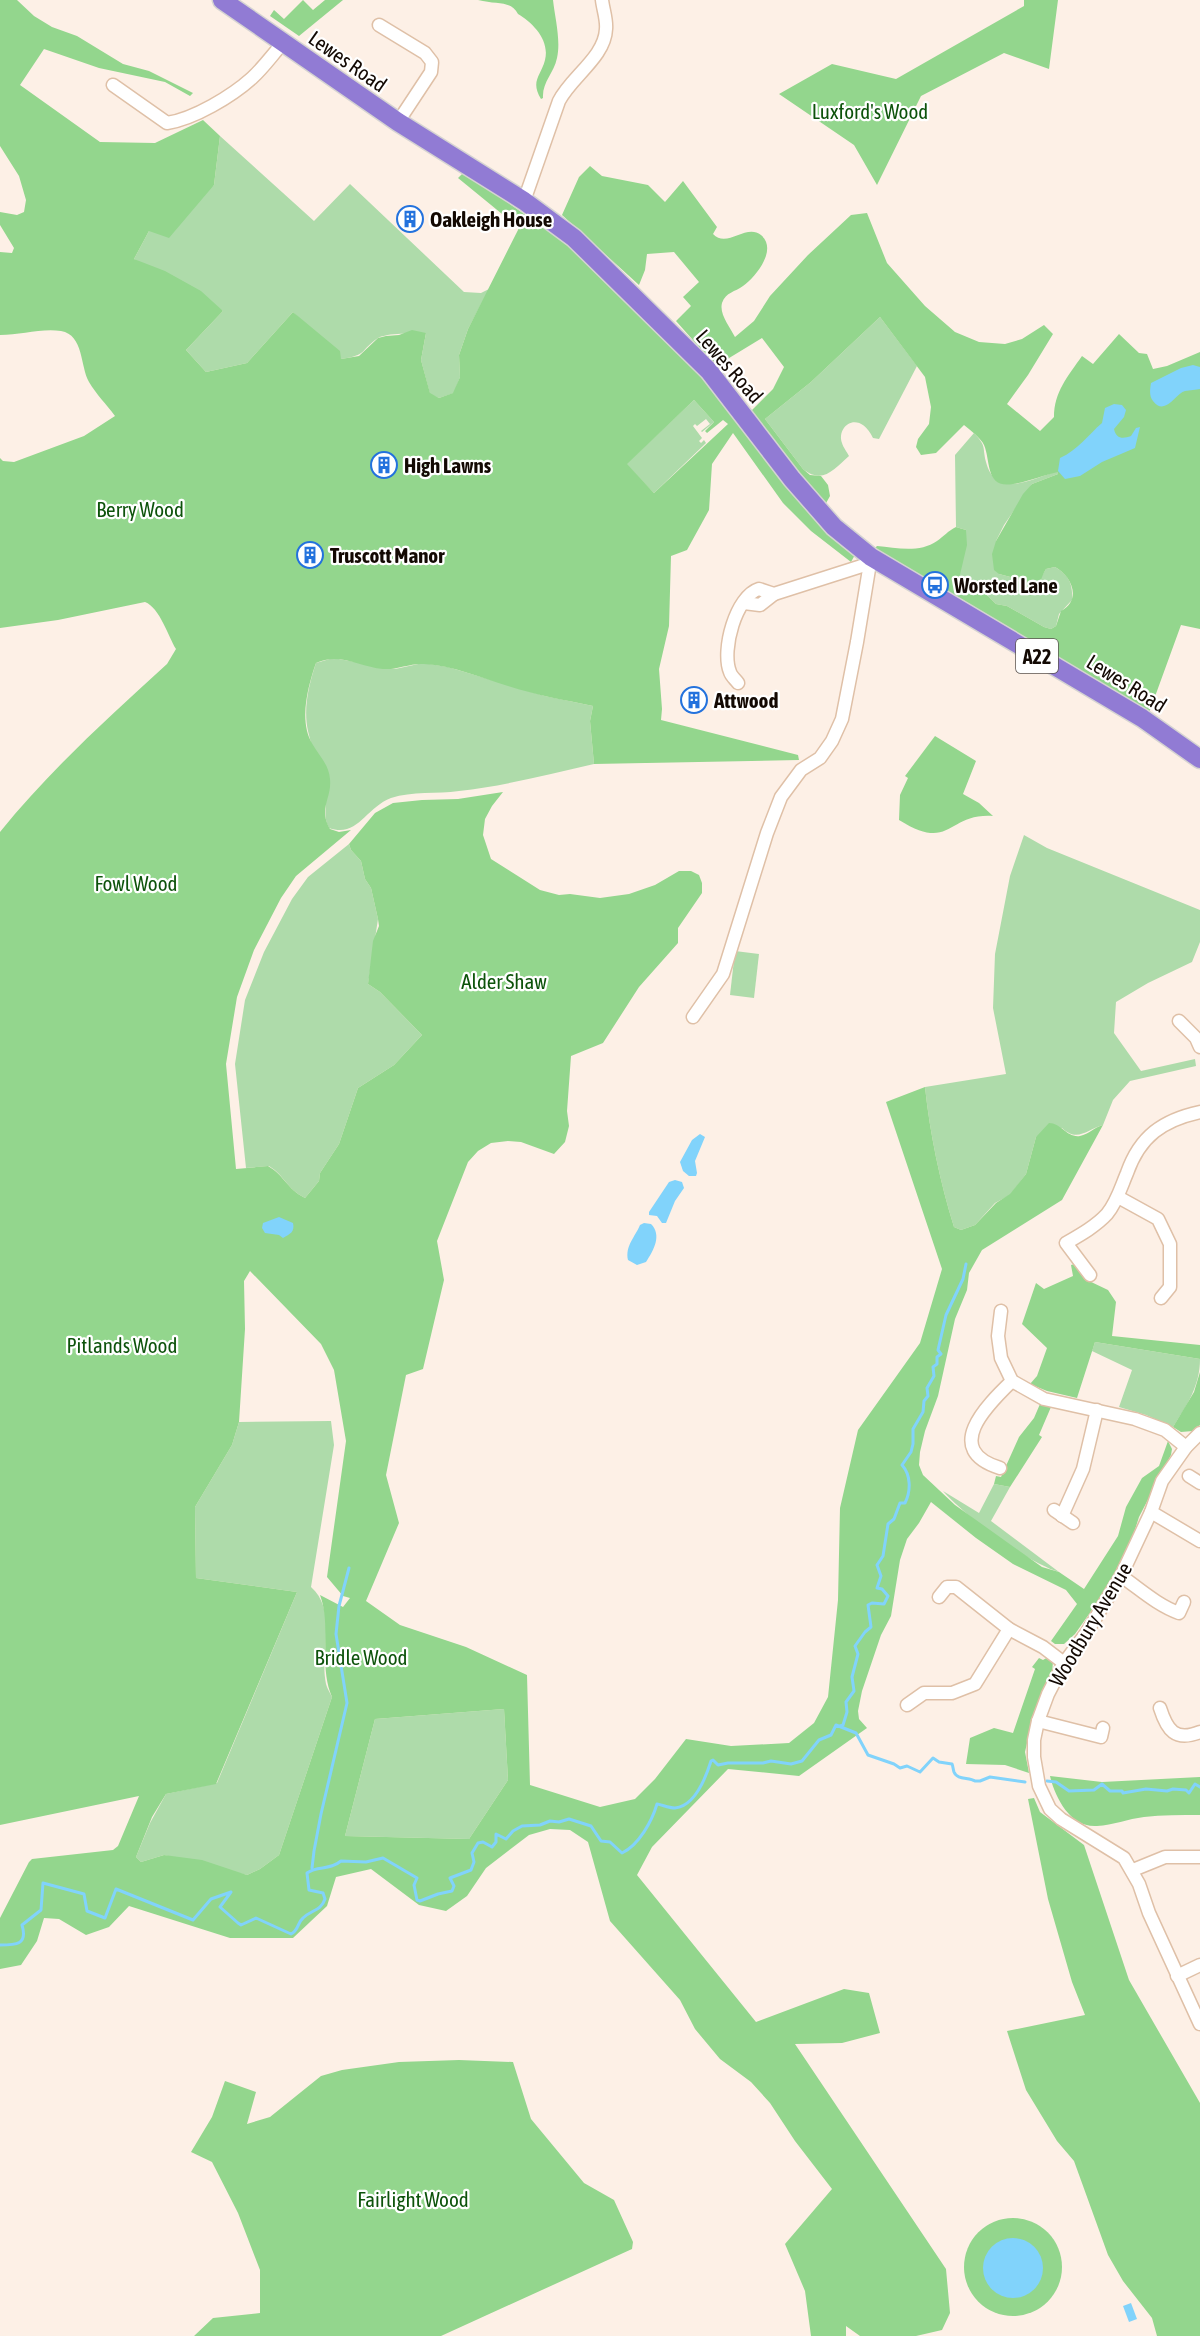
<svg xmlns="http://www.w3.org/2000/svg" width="1200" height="2336" font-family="'Asap Condensed',sans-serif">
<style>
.green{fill:#aedbaa}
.forest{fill:#93d68d;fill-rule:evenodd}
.water{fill:#81d3fb}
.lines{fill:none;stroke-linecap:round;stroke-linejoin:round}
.stream{stroke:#81d3fb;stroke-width:3}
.minor-casing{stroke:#dfc0a7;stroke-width:15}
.highway-casing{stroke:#d5d3d2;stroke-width:21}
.minor{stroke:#fff;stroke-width:12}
.highway{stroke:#917bd4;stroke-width:18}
.labels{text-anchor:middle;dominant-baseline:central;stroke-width:4.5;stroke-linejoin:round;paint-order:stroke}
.shield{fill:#fff;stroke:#5a534f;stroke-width:1.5}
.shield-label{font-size:20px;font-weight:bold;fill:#130903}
.street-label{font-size:21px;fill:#130903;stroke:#fff}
.park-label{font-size:21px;fill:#0d530b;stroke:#fff}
.poi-label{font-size:21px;font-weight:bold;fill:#130903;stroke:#fff;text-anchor:start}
</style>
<rect width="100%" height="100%" fill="#fdf0e6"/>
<g class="green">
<path d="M220,136L314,221L350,184L464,292L481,293L489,289L468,329L459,355L460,377L454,393L439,398L430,394L421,360L426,333C414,333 387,333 378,338C359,351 368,355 341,359L293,312L247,363L206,372L186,350L223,311L134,259L149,231L214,185Z"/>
<path d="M880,317L917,366L879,439L873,438C859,409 836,426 842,443C843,447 847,452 849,456C834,469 823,485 803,469L765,419L811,382Z"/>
<path d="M694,400L714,422L702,432L701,431L710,424L706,419L697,426L695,424L693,426L702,438L699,441L701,443L704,440L706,443L654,493L626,464Z"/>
<path d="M974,433C987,447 982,446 986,462C996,500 1031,479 1058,471V474L1032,484L1004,525L996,541L999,574L1018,579L1022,591L1039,585L1041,577L1046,569L1055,567C1069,575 1073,584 1072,600L1059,614L1056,626L1051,629L1044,627L1007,606L996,604L981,589L959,579L966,530L956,527L955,455Z"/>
<path d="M333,658L395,669L423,663L448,667L545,696L593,706L590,721L594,764C549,774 505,786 459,791C437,794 412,791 391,798C365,808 358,838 329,828C323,817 327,810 325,798C322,775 313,753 308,731C303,708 309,684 316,663Z"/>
<path d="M1024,835L1047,848L1200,910V942L1192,962L1148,983L1116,1002L1114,1033L1141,1071L1195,1059L1196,1066L1130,1081L1113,1100L1103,1125C1087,1129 1078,1143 1062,1128L1036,1137L1026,1174L1010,1195L995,1203L975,1225L961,1230L954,1227C940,1182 930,1134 925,1087L1006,1074L993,1008L995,954L1010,876Z"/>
<path d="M349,844L351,850L361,861L365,879L371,888L378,919L368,984L380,992L422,1035L394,1065L358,1088L339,1144L320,1173L319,1181L305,1198C286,1188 285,1176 269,1166L246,1168L235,1064L245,1000L264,952L292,899L308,877Z"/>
<path d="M735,951L759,954L754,998L730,995Z"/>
<path d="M1095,1342L1200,1359C1200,1386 1187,1405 1173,1427L1146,1415L1119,1407L1132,1370L1092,1351Z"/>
<path d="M331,1421L334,1445L311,1587C338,1611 319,1652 326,1684C327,1688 330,1693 332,1697L279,1855L260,1869L247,1875L164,1855L141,1862L136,1857L150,1823L166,1794L217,1783L297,1592L196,1578L195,1507L232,1445L239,1422Z"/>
<path d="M994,1484L1010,1487L991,1521L1059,1572C1028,1563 965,1516 943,1491L979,1513Z"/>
<path d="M504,1709L508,1780L469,1839L345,1836L375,1719Z"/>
</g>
<g class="forest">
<path d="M0,0H17L34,16L52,27L77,36L123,64L149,71L193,93L190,96L165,82L99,68L44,49L20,85L100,142L155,143L203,120L220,136L214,185L169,238L149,231L134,259L165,271L201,291L223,311L186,350L206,372L247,363L293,312L340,351L341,359L359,356L378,338L386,336L399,335L412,330L426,333L421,360L430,393L439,398L453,393L460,377L459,355L468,329L519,228L458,178L464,172L570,246L704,376L856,553L851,562L811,531L783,503L733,433L712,464L709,510L687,550L671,556L669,626L659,669L662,709L661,720L798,755L799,760L594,764L590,721L593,706C564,700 536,695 508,686C481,678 452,665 424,664C410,663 397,670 383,669C360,667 339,652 316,663C308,686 298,722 313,745C320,757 329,765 330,779C332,799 318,808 330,829L339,832L351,830L296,876L281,898L254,950L237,997L226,1064L236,1169L268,1166C285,1176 286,1188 305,1198L319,1181L320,1173L339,1144L358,1088L394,1065L422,1035L380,992L368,984L373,941L379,926L378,919L371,888L365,879L361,861L351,850L349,844L375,813L393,803L422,800L458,799L503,792L492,806L485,819L483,835L491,859L540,890L559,895L570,894L600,898L629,894L655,885L679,871H691L699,875L702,883V893L678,928V943L639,987L603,1043L571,1056L567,1111L569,1126L565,1142L554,1154L521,1142L508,1141L491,1143L478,1151L468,1162L437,1241L444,1280L423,1369L406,1375L386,1475L399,1523L366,1601L400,1625L466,1647L527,1675L530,1785L600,1807L635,1799L655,1779L686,1739L731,1746L789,1743L814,1723L828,1697L838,1600L840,1508L858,1430L920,1343L942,1269L886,1102L925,1087C930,1134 940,1182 954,1227L961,1230L975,1225L996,1203L1010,1194L1026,1174L1036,1137L1049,1123C1061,1123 1067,1138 1080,1136C1089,1134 1095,1127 1103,1125L1062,1200L982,1250L969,1273L967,1290L955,1319L938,1396L925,1431L920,1452L919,1465L923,1475L955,1505L1042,1567L1059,1572L1084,1589L1118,1536L1126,1507L1142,1478L1159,1466L1168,1441L1172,1449L1171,1455L1139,1517L1132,1539L1113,1580L1075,1634L1064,1644H1055L1051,1641L1077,1604L1066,1590L1013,1564L976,1538L931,1502L919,1523L907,1539L900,1560L891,1616L881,1635L862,1691L858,1711L859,1719L867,1728L799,1776L728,1769L652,1847L637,1875L756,2022L844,1989L869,1993L880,2033L842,2043L795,2044L946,2269L950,2313L942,2330L916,2336H860L846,2326V2336H811L805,2291L785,2244L832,2189L795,2141L770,2103L751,2082L720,2059L695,2029L680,2000L610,1921L588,1842L570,1830L550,1829L529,1835L486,1868L467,1896L446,1911L419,1905L371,1869L336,1877L327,1906L293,1938H230L129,1906L109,1927L86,1935L59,1919L44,1918L37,1941L21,1965L0,1969V1918L29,1862L32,1859L113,1850L118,1846L139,1796L0,1825V832C50,770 109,717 167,664L176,649C168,636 160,608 145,602L58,620L0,628V458L3,461L14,462L84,436L115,416C107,405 96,394 89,382C80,366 84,335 61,331C42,328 20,335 0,335V252L12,253L14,248L0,225V212L17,215L24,212L26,200L19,176L0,146ZM694,400L714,422L705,431L707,433L723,420L728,424L654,493L627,464ZM250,1271L321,1344L334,1370L346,1441L327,1577L343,1596L350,1598L343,1607L320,1595C332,1627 318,1665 332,1697L279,1855L260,1869L247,1875L202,1860L164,1855L141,1862L136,1857L152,1817L166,1794L216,1784L297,1592L196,1578L195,1507L232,1445L239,1422L245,1329L244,1281ZM504,1709L508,1780L469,1839L345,1836L375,1719Z"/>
<path d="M303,0L313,10L325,0H343L299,36L270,16L274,10L284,19Z"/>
<path d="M478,0H553C555,18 561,40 557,58C554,73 542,82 543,98L541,99C530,81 541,76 545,60C550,40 533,23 518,14C511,0 497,5 478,0Z"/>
<path d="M1024,0H1058L1049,69L1004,53L921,96L877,185L854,145L779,94L832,64L896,79L1024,6Z"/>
<path d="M590,166L602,176L648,185L665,202L683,181L717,227L713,234C727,249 746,223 761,235C778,249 756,277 743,286C735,292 726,292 722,303C719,314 730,327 735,337L754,321L770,296L808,255L851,215L867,213L887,263L925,306L955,332L979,342L1005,344L1022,339L1044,325L1053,334L1028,375L1007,404L1040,431L1054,417C1054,392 1068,376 1082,356L1093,364L1119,334L1139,353L1147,354L1153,369L1167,366L1200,352V629L1181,625L1149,713L953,594L874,549L877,546C897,548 920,553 937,541C944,536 948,531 956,527L966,530L967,545L959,579L981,589L996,604L1007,606L1044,627L1051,629L1056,626L1061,611C1082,600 1072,576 1055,567L1046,569C1040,578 1040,588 1033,596C1021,594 1024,587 1018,579L999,574L994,570L992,554L996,541L1023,494L1032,484L1058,474V472C1043,475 1028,482 1013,484C985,489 991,461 984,445C981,438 970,430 964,425L936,453L921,455L916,447L918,439L929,424L931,407L925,377L880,317L811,382L765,419L803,469L810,475L821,476L828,485L830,496L825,505L750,412L773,389L784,367L762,338L716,366L676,321L691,306L683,297L699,282L674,252L647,254L645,270L639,285L562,215L579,177Z"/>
<path d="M935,736L976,761L963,794L979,803L993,816C946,813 952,853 899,820L900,795L908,778L905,776Z"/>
<path d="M1079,1263L1087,1280L1108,1290L1116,1302L1112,1336L1200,1345V1359L1095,1342L1077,1398L1047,1391L1030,1384L1037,1376L1047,1348L1022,1324L1036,1283L1044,1289L1073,1276L1071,1265Z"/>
<path d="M1200,1372V1425L1193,1431L1181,1432L1173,1427L1194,1392Z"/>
<path d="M1040,1404L1051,1407L1039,1435L1042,1437L1010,1487L994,1484L996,1476L1001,1477L1019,1437L1034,1418Z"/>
<path d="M1050,1656L1053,1661L1052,1674L1032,1721L1025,1752L1029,1773L1005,1765L966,1764L970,1738L994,1728L1013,1733L1035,1669L1032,1667L1039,1658L1043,1660Z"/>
<path d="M1050,1776L1102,1782L1200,1777V1815C1181,1815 1162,1815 1144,1817C1128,1819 1113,1825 1097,1826C1070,1828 1055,1797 1050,1776Z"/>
<path d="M1034,1798L1040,1812L1084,1845L1129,1980L1200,2103V2336H1157L1152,2318L1123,2281L1108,2255L1074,2161L1057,2141L1026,2090L1007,2031L1085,2015L1072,1982L1048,1899L1028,1799Z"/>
<path d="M459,2060L513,2062L531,2119L584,2183L614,2200L633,2242L632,2249L441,2336H194L213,2318L260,2313V2270L238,2213L212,2162L191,2152L212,2117L225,2081L256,2092L247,2124L270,2117L321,2076L342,2070L399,2062Z"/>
<circle cx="1013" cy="2267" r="49"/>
</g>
<g class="water">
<path d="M1193,365L1200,367V389C1196,390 1190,390 1185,391C1176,393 1165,417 1153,401C1149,396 1150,389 1151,383L1181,368Z"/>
<path d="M1114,404L1122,405L1126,410L1124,417L1114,429C1116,439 1123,439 1131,436L1136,428L1140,427L1135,448L1102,462L1080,476L1065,479L1058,471L1060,458C1078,450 1088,435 1102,423L1105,408Z"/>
<path d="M700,1134L705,1137L695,1161L697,1173L696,1176H689L683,1171L680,1162L692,1140Z"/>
<path d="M675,1180L682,1182L684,1188L675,1201L666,1223H662L657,1216L649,1215V1212L669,1182Z"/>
<path d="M279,1217L293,1223C295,1232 290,1234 283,1238L279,1235L265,1233L262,1228L263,1223Z"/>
<path d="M644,1223L651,1224C662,1235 654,1250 646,1262L637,1265L628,1260C625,1246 635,1237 640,1225Z"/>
<circle cx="1013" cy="2268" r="30"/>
<path d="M1131,2303L1137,2319L1129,2322L1123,2306Z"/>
</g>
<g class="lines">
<g class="stream">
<path d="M840,1726L843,1725L847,1712L846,1702L854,1691L852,1677L858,1654L855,1646L865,1632L871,1627L868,1605L872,1603L884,1604L888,1596L882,1589L877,1588L881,1576L877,1565L883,1556L888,1524L894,1519L900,1503H905C911,1491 911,1475 902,1465L911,1452L913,1444V1429L923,1412L924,1401L928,1396L927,1388L934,1376L933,1367L937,1364V1357L941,1354L938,1350L946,1315L963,1279L966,1264"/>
<path d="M1047,1781L1056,1782L1069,1791L1094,1790L1102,1784L1110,1791H1122L1123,1793L1146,1789L1167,1791L1173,1789L1186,1790L1189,1793L1195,1784L1200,1787"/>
<path d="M312,1868L314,1851L321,1814L347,1703L336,1634L339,1606L349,1568"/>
<path d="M0,1945C16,1945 28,1945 22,1925L41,1910L43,1883L84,1894L87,1911L105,1918L116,1889L193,1920L211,1899L231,1892L220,1907L238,1923L241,1925L256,1918L291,1934C299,1930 297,1923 303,1918C311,1910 321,1911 325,1899L323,1893L309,1890L307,1873C318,1865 329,1871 341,1861L366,1862L383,1858L417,1878L414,1885L417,1900L420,1901L438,1894L452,1891L454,1886L450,1878L471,1870L474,1862L472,1853L478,1843L483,1842L492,1847L496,1842V1834L506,1839L513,1831L522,1826L540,1825L550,1821L559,1822L569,1819L591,1826L601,1841L610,1842L622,1853C639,1845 652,1821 657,1804C663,1805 668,1808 675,1808C695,1806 706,1777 711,1761L713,1760L718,1765L728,1763H763L771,1761L791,1764L802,1761L819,1740L831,1735L836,1725L856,1733L868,1755L894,1764L900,1768L907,1766L920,1772L933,1758L939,1762L952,1764C953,1766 953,1769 954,1772C957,1780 969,1777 975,1781H980L990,1777L1025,1782"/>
</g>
<defs>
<g id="minor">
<path d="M379,25L425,53L432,62L431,72L398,122"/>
<path d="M113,85L167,123C194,119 232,96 252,78C264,67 273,54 283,43"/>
<path d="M524,201L559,101C571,77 605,57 606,29C607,20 603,9 602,0"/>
<path d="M744,603L760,605L774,594"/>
<path d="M738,683C736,680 731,676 730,672C721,650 736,596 759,589L774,594L868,564"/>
<path d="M693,1017L723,974L767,833L781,797L801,770L820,758L832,741L842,719L857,642L871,557"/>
<path d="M1179,1021L1196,1038L1200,1047"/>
<path d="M1118,1197L1158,1219L1170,1244V1287L1161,1298"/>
<path d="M1090,1275L1066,1243C1080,1235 1096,1226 1107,1214C1117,1202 1121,1187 1127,1173C1140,1136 1163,1120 1200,1112"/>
<path d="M1001,1311L998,1336L1001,1358L1012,1381L1044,1399L1135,1419L1165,1430L1186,1447"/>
<path d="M1200,1433L1186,1447L1162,1481L1151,1512L1121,1576L1087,1632L1064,1663L1048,1694L1038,1721L1034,1740V1757L1039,1786L1050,1809L1061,1819L1124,1858L1139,1884L1149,1913L1200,2024"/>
<path d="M1000,1468C942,1450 986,1406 1012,1381"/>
<path d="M1189,1476L1200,1483"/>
<path d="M1054,1510L1073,1523"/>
<path d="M1151,1512L1200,1541"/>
<path d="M1062,1516L1083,1469L1097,1410"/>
<path d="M1121,1576C1140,1589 1157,1605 1179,1613L1184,1602"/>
<path d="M939,1597L947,1587H956L1009,1629L1043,1647L1064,1663"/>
<path d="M907,1705L924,1693H952L975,1684L1009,1629"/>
<path d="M1160,1708C1167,1730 1175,1742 1200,1732"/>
<path d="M1038,1721L1101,1737L1103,1728"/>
<path d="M1133,1870L1165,1857H1200"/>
<path d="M1177,1976L1200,1965"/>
</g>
<path id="highway" d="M222,0L398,122L524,201L574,238L709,371L792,479L834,527L871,557L1142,718L1200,759"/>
</defs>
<use href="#minor" class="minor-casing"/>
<use href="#highway" class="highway-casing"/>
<use href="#minor" class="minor"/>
<use href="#highway" class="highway"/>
</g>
<defs>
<symbol id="building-ring" viewBox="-11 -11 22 22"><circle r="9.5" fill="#fff" stroke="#2372dd" stroke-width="1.5"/><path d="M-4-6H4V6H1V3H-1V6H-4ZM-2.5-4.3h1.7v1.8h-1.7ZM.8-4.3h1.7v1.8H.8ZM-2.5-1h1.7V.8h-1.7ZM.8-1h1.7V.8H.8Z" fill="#2372dd"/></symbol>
<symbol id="bus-ring" viewBox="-11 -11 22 22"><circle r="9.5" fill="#fff" stroke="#2372dd" stroke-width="1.5"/><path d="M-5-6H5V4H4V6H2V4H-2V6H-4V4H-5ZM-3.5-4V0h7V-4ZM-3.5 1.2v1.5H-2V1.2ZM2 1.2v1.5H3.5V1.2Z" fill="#2372dd"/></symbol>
</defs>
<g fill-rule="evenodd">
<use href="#building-ring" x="395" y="204" width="30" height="30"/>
<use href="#building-ring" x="369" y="450" width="30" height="30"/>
<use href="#building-ring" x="295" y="540" width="30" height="30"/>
<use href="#bus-ring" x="920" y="570" width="30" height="30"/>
<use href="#building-ring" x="679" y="685" width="30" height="30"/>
</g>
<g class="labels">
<rect class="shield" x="1016" y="639" width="42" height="34" rx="4.5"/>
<g class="shield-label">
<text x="1037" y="656">A22</text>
</g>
<g class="street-label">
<text transform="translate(348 61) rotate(35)">Lewes Road</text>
<text transform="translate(730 366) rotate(49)">Lewes Road</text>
<text transform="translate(1127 683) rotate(32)">Lewes Road</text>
<text transform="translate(1090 1624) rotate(-59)">Woodbury Avenue</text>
</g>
<g class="park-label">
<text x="870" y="111">Luxford's Wood</text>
<text x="140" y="509">Berry Wood</text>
<text x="136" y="883">Fowl Wood</text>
<text x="504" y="981">Alder Shaw</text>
<text x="122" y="1345">Pitlands Wood</text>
<text x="361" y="1657">Bridle Wood</text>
<text x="413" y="2199">Fairlight Wood</text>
</g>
<g class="poi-label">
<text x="430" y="219">Oakleigh House</text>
<text x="404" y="465">High Lawns</text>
<text x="330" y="555">Truscott Manor</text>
<text x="954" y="585">Worsted Lane</text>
<text x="714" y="700">Attwood</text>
</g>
</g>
</svg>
